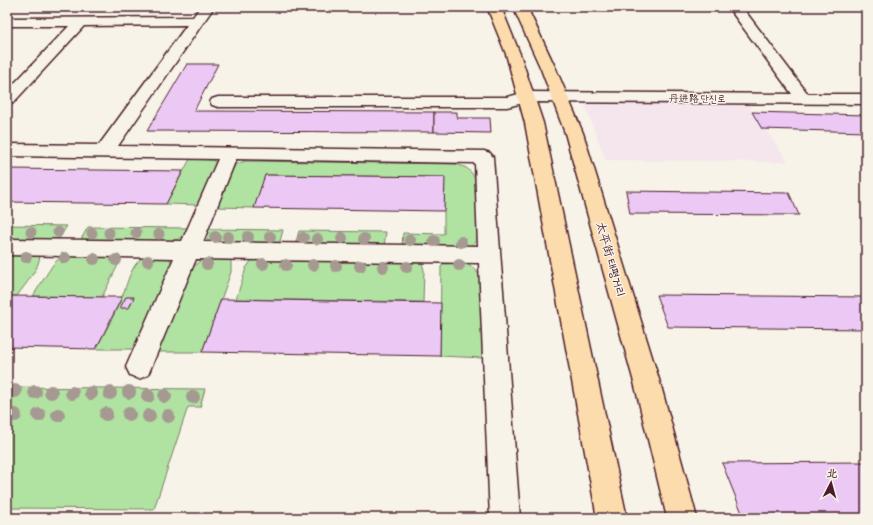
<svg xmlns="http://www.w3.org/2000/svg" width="873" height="525" font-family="'Patrick Hand','LXGW WenKai TC','Poor Story',sans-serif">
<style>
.built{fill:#f4e6ec}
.green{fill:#b0e2a2;stroke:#7d8066}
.building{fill:#ecc9f5;stroke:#4a1f2b}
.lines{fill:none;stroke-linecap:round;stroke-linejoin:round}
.minor-casing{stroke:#4a1f2b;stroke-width:3}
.major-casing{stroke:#4a1f2b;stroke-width:3}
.minor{fill:#f7f3e8;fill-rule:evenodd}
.major{fill:#fcdcac;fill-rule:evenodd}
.tree{fill:#a69991}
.labels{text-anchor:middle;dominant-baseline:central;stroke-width:3;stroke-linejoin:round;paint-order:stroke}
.far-street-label{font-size:10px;fill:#4a1f2b;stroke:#f7f3e8}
.street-label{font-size:12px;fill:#4a1f2b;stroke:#f7f3e8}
</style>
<rect width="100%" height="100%" fill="#f7f3e8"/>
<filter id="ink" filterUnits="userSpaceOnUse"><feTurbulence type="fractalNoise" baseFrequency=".025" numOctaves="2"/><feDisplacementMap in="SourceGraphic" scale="8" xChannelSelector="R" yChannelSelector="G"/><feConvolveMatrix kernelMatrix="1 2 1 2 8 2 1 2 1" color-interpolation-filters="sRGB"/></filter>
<g filter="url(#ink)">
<path class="built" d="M589,100L746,102L788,162L606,160L584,103Z"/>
<g class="green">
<path d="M190,159L213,160L217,165L200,205L166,204Z"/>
<path d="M245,161L455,164C465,166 472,170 475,180L479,236L472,246L465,247H402L403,233L444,234V177L266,175L254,208L217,207L233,169L235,165Z"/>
<path d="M7,225L67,226L58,240L7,239Z"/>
<path d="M88,227L190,228C184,237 179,240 168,242L80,241Z"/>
<path d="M208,229L283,230L279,245L210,242L205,238Z"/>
<path d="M299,231L386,232L384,246L295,245Z"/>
<path d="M7,254H40C40,269 25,284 17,296H7Z"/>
<path d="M62,255L119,256L120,261L102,297L33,296L52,266Z"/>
<path d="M144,256C154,256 168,253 172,263L137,349H96C105,332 114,316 121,299C128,284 129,267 144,256Z"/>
<path d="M202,259L231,260V272L202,352H158L190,270Z"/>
<path d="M252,260L422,263L424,270L423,302L236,299L246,268Z"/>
<path d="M463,263L474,268L480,276L484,358L440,356L441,267L443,264Z"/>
<path d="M7,387L205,389L200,407H188L154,509L7,508Z"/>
</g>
<g class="building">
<path d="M187,64H218L194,111L434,112V132L147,131Z"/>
<path d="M434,112H457V118H490L491,133L434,132Z"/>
<path d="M752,112L866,115V132L762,129Z"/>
<path d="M7,169L183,171L166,204L7,202Z"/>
<path d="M265,175L445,177L444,211L254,208Z"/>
<path d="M626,191L789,193L799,215L630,214Z"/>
<path d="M656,295L866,297V329L668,327Z"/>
<path d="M7,296L111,297H122L96,349L7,347Z"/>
<path d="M126,297H134L129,308H120Z"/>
<path d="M221,299L441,303L440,356L202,352Z"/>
<path d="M866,462V518H744L722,463Z"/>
</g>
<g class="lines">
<defs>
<g id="minor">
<path d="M200,7H214L118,146L484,151L490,153L493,157L520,518H490L479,263L196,259L148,375L139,379L130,375L126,367L174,258L7,255V239L182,241L218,159L7,156V144L99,145L187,25L84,26L13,103L7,105V91L69,26H7V18L193,17ZM236,159L475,163L478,246L203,242Z"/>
<path d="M728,7H742L808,94H866V104L527,102L507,107H218L212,105L210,102L212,99L218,97H507L527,92L792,94Z"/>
</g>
<g id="major">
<path d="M487,7H501L520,54L543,123L627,518H597L525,123L506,54Z"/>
<path d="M513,7H527L556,69L583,133L661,386L697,518H667L635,386L565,133L541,69Z"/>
</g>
</defs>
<use href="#minor" class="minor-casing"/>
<use href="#major" class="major-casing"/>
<use href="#minor" class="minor"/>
<use href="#major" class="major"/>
</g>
<g class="tree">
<circle cx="31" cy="232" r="5.5"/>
<circle cx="58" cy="232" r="5.5"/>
<circle cx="92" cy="233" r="5.5"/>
<circle cx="109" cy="233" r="5.5"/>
<circle cx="136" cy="233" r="5.5"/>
<circle cx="159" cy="234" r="5.5"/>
<circle cx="215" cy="237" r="6"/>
<circle cx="228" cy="237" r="6"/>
<circle cx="248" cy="237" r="6"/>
<circle cx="270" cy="237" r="6"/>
<circle cx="303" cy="238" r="6"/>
<circle cx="342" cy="238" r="6"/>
<circle cx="317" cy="239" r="6"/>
<circle cx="364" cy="239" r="6"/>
<circle cx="410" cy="240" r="6"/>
<circle cx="434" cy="241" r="6"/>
<circle cx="461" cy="242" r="6"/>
<circle cx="26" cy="257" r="6"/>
<circle cx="65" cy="258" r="6"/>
<circle cx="94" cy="259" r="6"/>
<circle cx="116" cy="260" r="6"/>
<circle cx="148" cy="261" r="6"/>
<circle cx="207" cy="264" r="6"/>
<circle cx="263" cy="264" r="6"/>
<circle cx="286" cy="265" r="6"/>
<circle cx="313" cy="265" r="6"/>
<circle cx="459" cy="265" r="6"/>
<circle cx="336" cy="266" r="6"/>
<circle cx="360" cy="266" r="6"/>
<circle cx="383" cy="267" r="6"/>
<circle cx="407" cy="267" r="6"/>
<circle cx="15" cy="391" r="7"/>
<circle cx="35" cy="392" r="7"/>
<circle cx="51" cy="392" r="7"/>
<circle cx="129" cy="392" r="7"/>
<circle cx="72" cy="393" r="7"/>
<circle cx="91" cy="393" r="7"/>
<circle cx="110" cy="393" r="7"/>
<circle cx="148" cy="396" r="7"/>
<circle cx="165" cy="396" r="7"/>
<circle cx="193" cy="397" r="7"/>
<circle cx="106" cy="414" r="7"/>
<circle cx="129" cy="414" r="7"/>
<circle cx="15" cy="415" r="7"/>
<circle cx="39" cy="415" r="7"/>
<circle cx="58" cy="415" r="7"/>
<circle cx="149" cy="416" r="7"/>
<circle cx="168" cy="416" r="7"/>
</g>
</g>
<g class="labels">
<g class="far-street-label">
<text x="697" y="98">丹进路 단진로</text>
</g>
<g class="street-label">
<text transform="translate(611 259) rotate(74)">太平街 태평거리</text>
</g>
</g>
<rect width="873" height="525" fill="none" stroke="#f7f3e8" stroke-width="24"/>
<rect x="12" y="12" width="849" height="501" fill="none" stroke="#4a1f2b" stroke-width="1.5" filter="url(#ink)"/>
<g transform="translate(831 483) rotate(6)" stroke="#f7f3e8" stroke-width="3" paint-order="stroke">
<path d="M0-3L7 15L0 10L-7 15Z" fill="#4a1f2b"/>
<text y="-6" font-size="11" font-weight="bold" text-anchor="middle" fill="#4a1f2b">北</text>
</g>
</svg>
